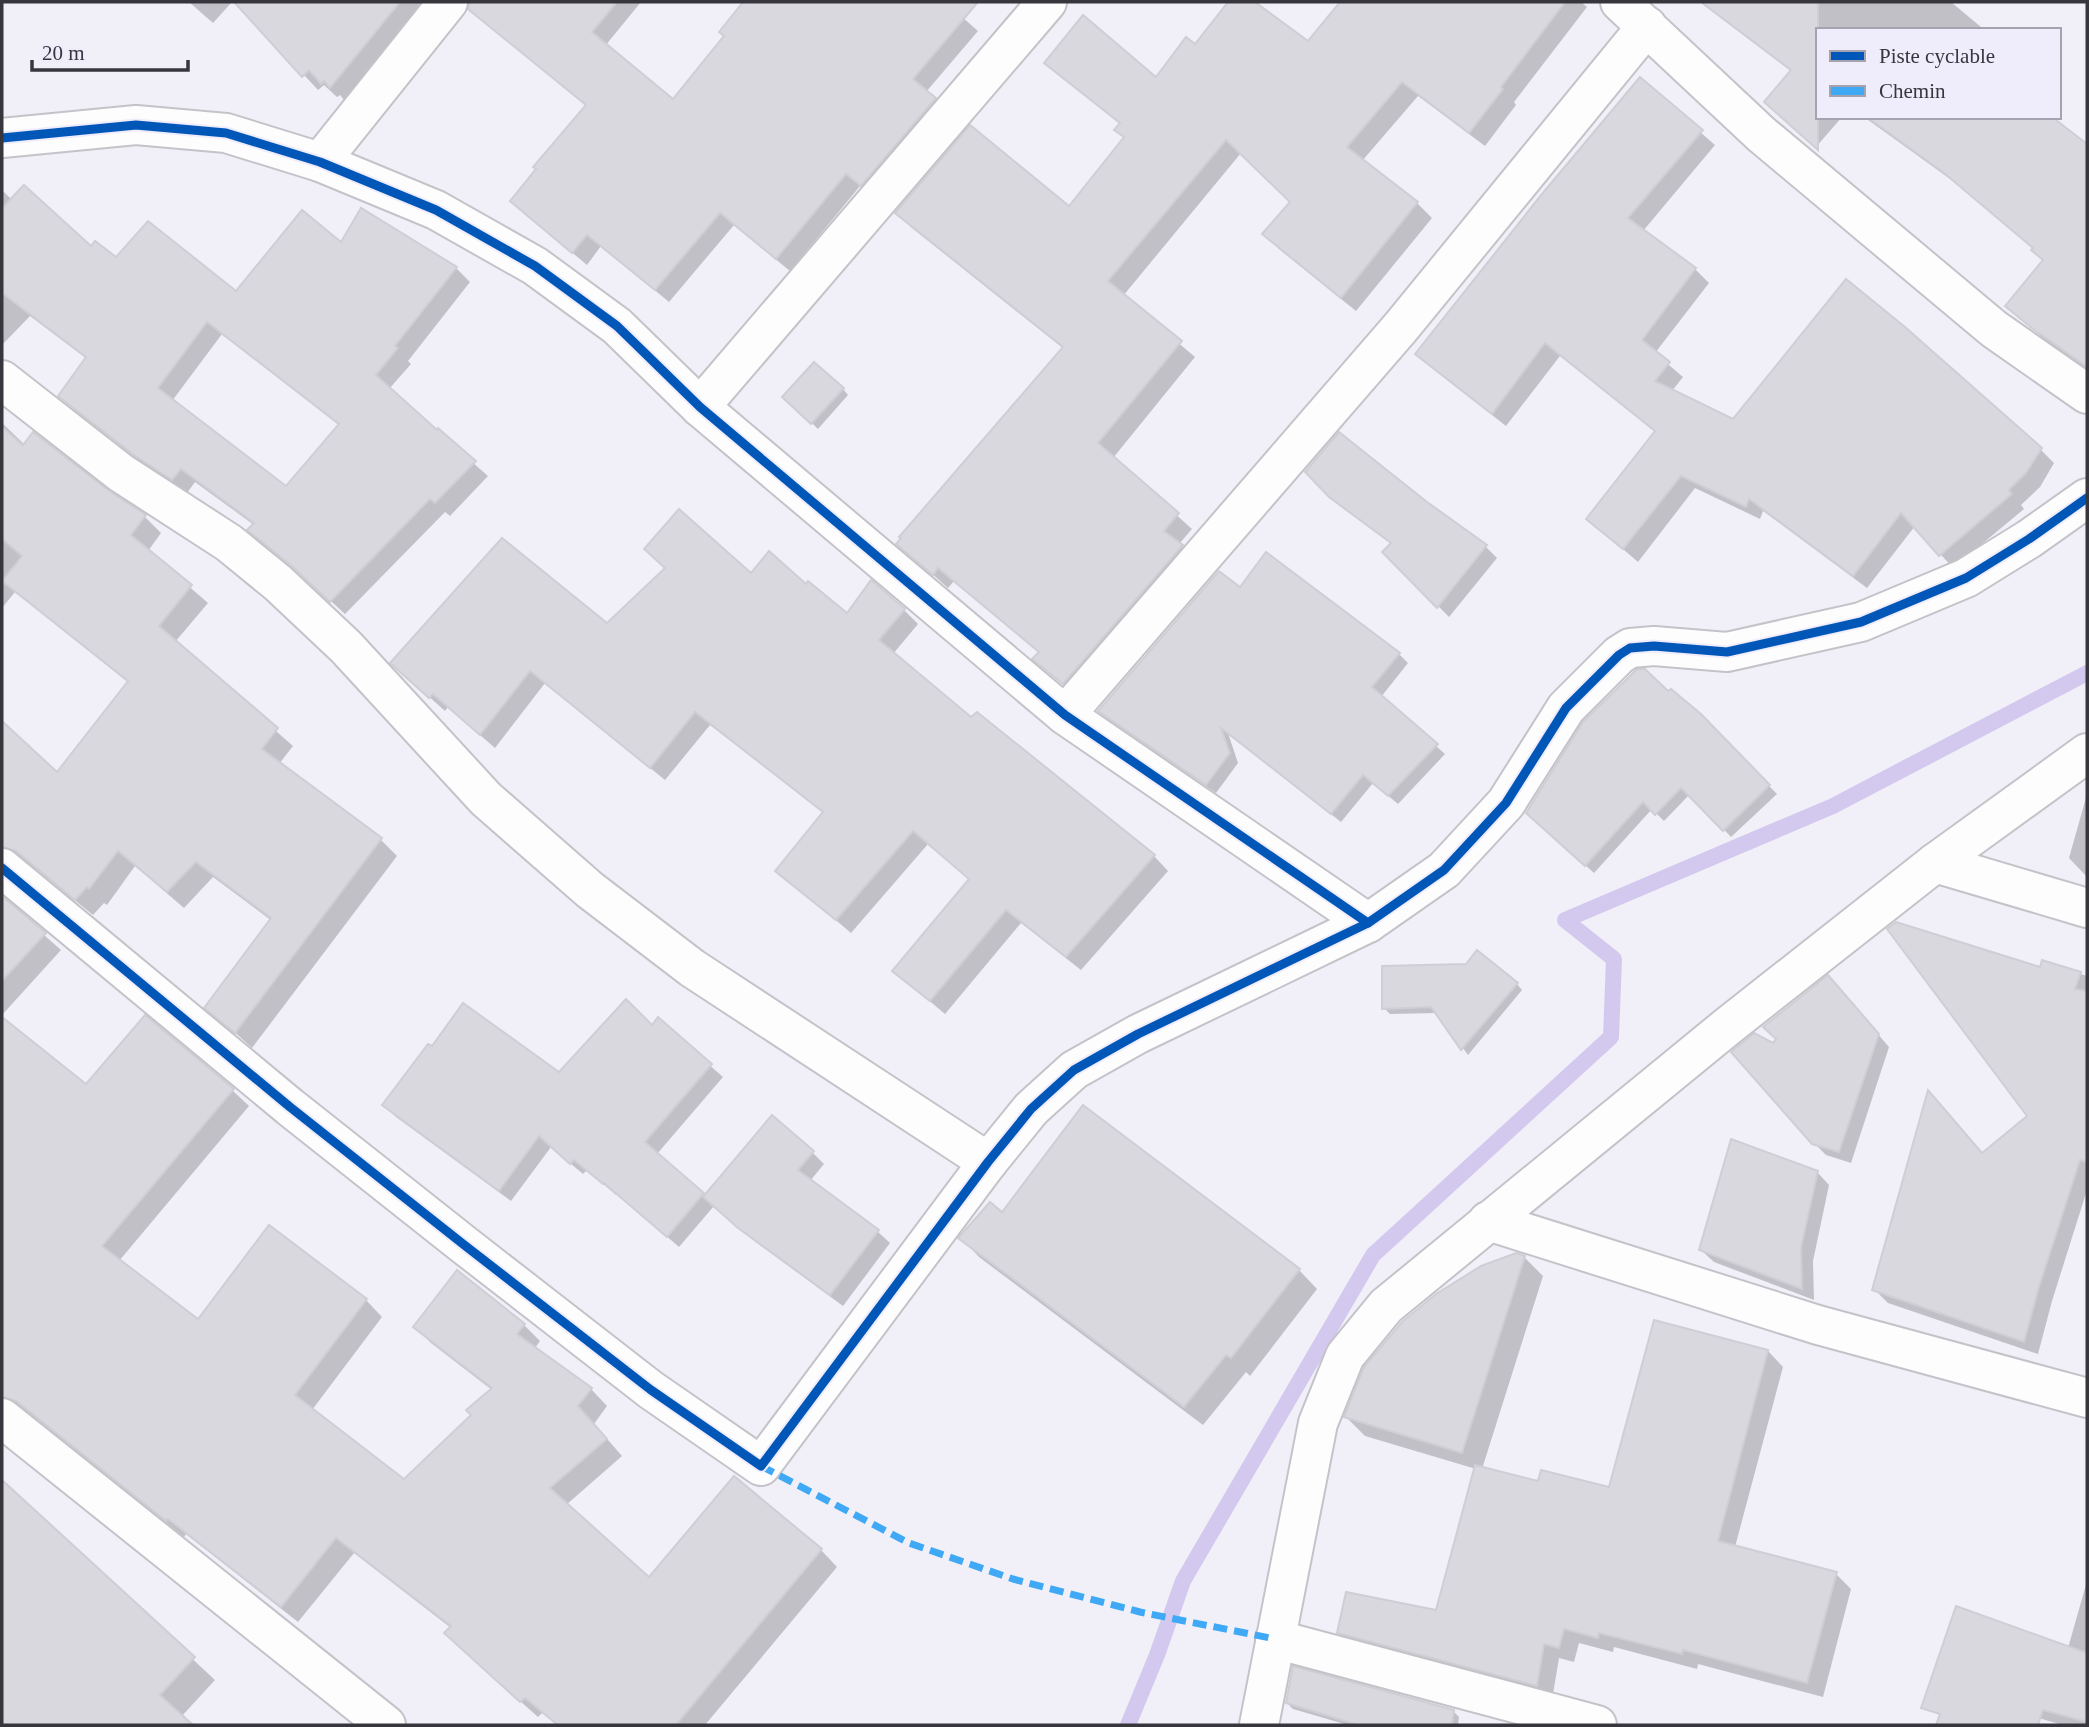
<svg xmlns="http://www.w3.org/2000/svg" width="2089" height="1727" font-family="Georgia,serif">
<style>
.shadow{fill:#0003;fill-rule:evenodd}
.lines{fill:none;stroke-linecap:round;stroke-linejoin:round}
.stream{stroke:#d3c8ee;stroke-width:16}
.building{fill:#d9d8df;stroke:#cfced4;stroke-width:2;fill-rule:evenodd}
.minor-casing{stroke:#c4c3c9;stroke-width:42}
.minor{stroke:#fdfdfe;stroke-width:38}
.quiet{stroke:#3fa9f5;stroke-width:7;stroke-dasharray:14 7;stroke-linecap:butt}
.cycleway-casing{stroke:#efecfb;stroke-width:13}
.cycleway{stroke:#0057b8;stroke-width:9}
</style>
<rect width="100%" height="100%" fill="#f1f0f8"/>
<g class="shadow">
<path d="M189,2H232L213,23Z"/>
<path d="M236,2H427L345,101L340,95L337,97L324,85L318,90Z"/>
<path d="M491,2H641L605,46L673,101L726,36L722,32L746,2H945L978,31L926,92L948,112L875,198L860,186L790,271L734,225L669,302L601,246L587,265L526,214L587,106L480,16Z"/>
<path d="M1231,2H1252L1308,44L1342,2H1581L1587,7L1514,102L1516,105L1485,146L1418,96L1362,161L1417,203L1432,218L1356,311L1279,249L1264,234L1292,202L1241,153L1123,296L1195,357L1113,458L1192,529L1179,544L1197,561L1078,698L1035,659L1040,653L954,581L948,588L899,544L1064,349L912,228L897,213L1069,208L1125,138L1117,130L1121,125L1047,62L1156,79L1195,46Z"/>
<path d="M1700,2H1951L1981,27L1979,30H1818V117H1842L1816,147L1792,72Z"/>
<path d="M1640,80L1715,145L1643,231L1695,269L1709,283L1655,353L1683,377L1672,391L1733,421L2040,449L2054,463L2040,487L2021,505L2024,509L1953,568L1915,526L1867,588L1763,511L1760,519L1695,488L1638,562L1588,519L1656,432L1560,356L1506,426L1431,367L1417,354Z"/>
<path d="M1864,117H2041L2054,121L2087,147V369L2045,340L2018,316L2045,261L2035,249L1957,184Z"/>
<path d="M2,190L12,200L91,249L116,259L236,293L342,244L361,211L456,268L470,282L408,361L411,364L389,389L488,476L450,516L445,512L345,614L309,581L264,544L250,530L254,525L195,482L187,493L150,469L74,410L60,396L87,359L30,316L2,345ZM222,334L340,426L286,488L172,401Z"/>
<path d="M843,389L848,395L818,429L785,397Z"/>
<path d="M2,423L25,445L107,492L145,517L161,533L148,551L208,603L175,642L293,746L279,764L381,840L397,856L252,1048L207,1007L272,921L213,877L184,908L135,866L107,905L104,903L93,915L34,867L23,862L2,871V724L57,775L129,683L15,592L2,608Z"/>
<path d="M1307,472L1426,503L1486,547L1497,558L1449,617L1385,552L1392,544L1343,508Z"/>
<path d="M751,575L806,587L847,616L904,610L918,624L893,654L972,719L977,714L1154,856L1168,871L1081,970L1021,923L945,1014L894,971L970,880L928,844L851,933L778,871L824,813L710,725L665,780L545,683L495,748L448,707L445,711L407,677L607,625Z"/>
<path d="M1240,589L1399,654L1408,663L1381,697L1445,754L1398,804L1373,783L1341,822L1228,733L1238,763L1216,793L1109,720L1100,711Z"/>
<path d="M1668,694L1699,716L1777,794L1731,837L1690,794L1664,821L1652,809L1594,873L1536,820Z"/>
<path d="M2087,794V877L2069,858Z"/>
<path d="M2,898L61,950L2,1015Z"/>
<path d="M2043,962L2087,976V1190L2052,1301L2038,1354L1888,1303L1874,1289L1983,1155L2030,1117Z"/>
<path d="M1517,984L1522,990L1468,1055L1437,1013L1390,1014L1384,1008Z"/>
<path d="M1839,989L1889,1047L1851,1163L1826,1155L1813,1142L1774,1045L1778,1039Z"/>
<path d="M2,1020L86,1087L232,1090L249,1106L119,1261L198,1322L366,1300L382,1317L312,1410L404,1481L473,1415L492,1390L431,1343L415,1327L524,1325L540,1341L535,1348L591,1389L607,1406L594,1424L622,1456L566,1505L650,1580L821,1550L837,1567L705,1725H557L542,1713L538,1717L463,1650L451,1628L354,1553L298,1622L186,1534L184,1537L34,1417L2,1403Z"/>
<path d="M658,1020L723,1077L657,1154L706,1197L812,1152L824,1164L810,1181L878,1232L890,1243L843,1306L753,1240L714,1206L679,1247L617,1193L616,1195L587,1170L583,1174L551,1147L511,1201L396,1117L384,1105L559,1075L652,1027Z"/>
<path d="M1817,1172L1829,1185L1813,1261L1814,1300L1714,1262L1701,1250Z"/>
<path d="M961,1238L1299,1270L1317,1289L1250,1376L1246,1372L1203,1425L979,1257Z"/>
<path d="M1524,1257L1543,1276L1482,1469L1539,1483L1610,1489L1768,1351L1783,1367L1735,1547L1836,1574L1851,1589L1823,1697L1698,1664L1697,1669L1614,1647L1613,1652L1579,1643L1574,1662L1559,1658L1552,1700L1354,1648L1339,1632L1437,1612L1476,1469L1365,1436L1346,1417Z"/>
<path d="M2,1482L215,1680L181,1717L190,1725H2Z"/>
<path d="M2087,1581V1725H2063L2031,1716L2068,1648Z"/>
<path d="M1287,1703L1453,1711L1459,1717L1458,1725H1348L1293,1709Z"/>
</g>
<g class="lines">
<path class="stream" d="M1128,1725L1157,1655L1183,1581L1373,1255L1611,1037L1614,959L1565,920L1833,806L2087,673"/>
</g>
<g class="building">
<path d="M234,2H400L330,88L324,81L321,84L309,70L302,77Z"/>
<path d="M469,2H617L592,32L673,99L724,36L719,32L743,2H978L913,79L936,98L861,186L846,174L776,259L720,213L655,290L587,235L572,253L510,201L536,169L533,167L586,105L468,9Z"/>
<path d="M1228,2H1255L1308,41L1340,2H1565L1501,87L1503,89L1469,133L1402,82L1347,147L1418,202L1341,298L1262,234L1290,202L1226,140L1108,281L1182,341L1098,443L1179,513L1164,531L1183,545L1063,684L1032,659L1039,652L938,568L933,575L896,544L901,538L899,537L1063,347L895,213L970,125L1069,206L1124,137L1114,130L1120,123L1044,63L1083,15L1156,77L1186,37L1195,44Z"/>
<path d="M1701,2H1818V150L1764,102L1791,70Z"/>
<path d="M1640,77L1703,130L1628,218L1696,268L1642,340L1670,362L1655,381L1733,419L1846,279L1905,327L2042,448L2026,473L2009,490L2012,494L1939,556L1901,513L1853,576L1749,499L1746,507L1681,476L1623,549L1586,519L1655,431L1545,343L1492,414L1415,354L1542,194Z"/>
<path d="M1867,117H2052L2087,144V367L2033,329L2005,306L2043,260L2031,250L2033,248L1944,173Z"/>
<path d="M24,185L91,246L95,241L116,257L148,221L236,291L302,210L341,242L361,208L457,267L395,346L398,348L376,375L437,430L438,428L476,461L435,503L430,499L330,602L293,567L247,530L254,523L181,469L172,480L134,455L58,396L86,357L2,293V208ZM207,322L339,424L286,486L158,388Z"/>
<path d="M814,362L844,388L811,424L782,397Z"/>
<path d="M2,427L23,445L33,432L108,490L146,515L131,535L192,585L159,626L278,728L262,749L382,838L235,1033L204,1008L271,918L196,862L167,892L118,851L89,889L87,887L75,900L16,851L2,847V721L57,772L128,681L2,581L22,556L2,539Z"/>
<path d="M1339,432L1427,502L1487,545L1437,608L1382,552L1391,543L1329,497L1305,472Z"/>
<path d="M679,509L751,573L769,551L806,584L808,581L847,613L871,580L905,609L879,640L971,717L977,712L1155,855L1066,957L1006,910L930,1001L892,971L969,879L913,831L836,920L775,871L823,812L695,712L650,768L530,671L480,735L433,694L429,698L390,663L502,538L607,623L665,568L644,549Z"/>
<path d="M1266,552L1400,653L1372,687L1438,744L1388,796L1363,775L1331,814L1221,728L1230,753L1206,785L1098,711L1219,571L1240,587Z"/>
<path d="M1637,669H1645L1668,691L1671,689L1701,714L1770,785L1723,831L1681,788L1655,815L1643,802L1585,866L1526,813L1583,722Z"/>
<path d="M2,896L46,933L2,981Z"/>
<path d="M1896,922L2040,967L2042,960L2081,972L2075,989L2087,991V1162L2080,1160L2039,1287L2024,1342L1872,1290L1928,1090L1982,1153L2027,1116L1887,929Z"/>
<path d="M1477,950L1518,983L1461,1050L1431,1007L1382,1009V966L1466,964Z"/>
<path d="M1828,975L1879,1034L1839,1152L1812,1144L1731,1052L1754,1033L1773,1043L1776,1039L1763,1027Z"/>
<path d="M626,999L652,1025L658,1017L712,1064L645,1142L704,1193L667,1237L604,1183L603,1184L574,1160L570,1164L539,1136L499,1191L382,1105L428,1044L432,1046L463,1003L559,1072Z"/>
<path d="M145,1015L234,1089L102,1246L198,1319L269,1225L367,1299L295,1395L404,1479L471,1415L466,1410L492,1388L413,1327L457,1270L525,1324L517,1334L592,1388L578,1406L607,1439L550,1488L649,1577L734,1476L822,1549L676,1725H558L525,1698L520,1702L444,1633L451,1626L336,1538L281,1607L168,1519L166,1521L16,1401L2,1397V1017L86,1084Z"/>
<path d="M1083,1105L1300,1269L1231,1358L1226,1355L1184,1407L958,1238L990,1202L1002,1212Z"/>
<path d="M772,1115L814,1151L798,1170L879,1230L830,1295L738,1228L703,1197Z"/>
<path d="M1731,1139L1818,1171L1801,1248L1802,1289L1699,1250Z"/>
<path d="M1516,1253L1525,1256L1462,1453L1344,1417L1364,1367L1402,1322L1436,1294L1481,1266Z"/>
<path d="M1654,1320L1768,1350L1718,1541L1837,1572L1807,1683L1683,1650L1682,1654L1599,1633L1598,1638L1564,1629L1559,1648L1544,1644L1537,1686L1337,1633L1346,1592L1436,1610L1475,1465L1538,1481L1541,1470L1609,1487Z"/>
<path d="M2,1480L195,1657L160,1695L193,1725H2Z"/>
<path d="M1956,1606L2087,1653V1722L2043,1710L2038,1725H1936L1940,1714L1921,1708Z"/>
<path d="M1293,1666L1454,1710L1452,1725H1358L1286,1703Z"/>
</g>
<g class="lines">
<defs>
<g id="minor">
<path d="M1620,2L1761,134L1994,329L2087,394"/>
<path d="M2,138L136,125L226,133L320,162L436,210L535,266L617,326L700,407L1065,715L1368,923"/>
<path d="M320,162L448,2"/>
<path d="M2,380L121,473L229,543L278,583L346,647L486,799L590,890L692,968L988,1162"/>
<path d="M700,407L1047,2"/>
<path d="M1065,715L1401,327L1647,26"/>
<path d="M1935,863L2087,908"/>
<path d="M2,868L290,1107L463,1244L651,1390L761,1466L988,1162L1031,1109L1074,1070L1138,1034L1368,923L1444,870L1506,803L1566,708L1619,655L1630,648L1654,646L1727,652L1861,622L1966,578L2029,539L2087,498"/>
<path d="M1488,1221L1818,1325L2087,1398"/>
<path d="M2,1418L386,1725"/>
<path d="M1275,1639L1597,1725"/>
<path d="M1259,1725L1318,1423L1345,1356L1386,1306L1728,1026L1935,863L2087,753"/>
</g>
</defs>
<use href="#minor" class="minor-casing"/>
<use href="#minor" class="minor"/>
<path class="quiet" d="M761,1466L909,1543L1013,1579L1140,1612L1275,1639"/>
<defs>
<g id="cycleway">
<path d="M2,138L136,125L226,133L320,162L436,210L535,266L617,326L700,407L1065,715L1368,923"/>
<path d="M2,868L290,1107L463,1244L651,1390L761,1466L988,1162L1031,1109L1074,1070L1138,1034L1368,923L1444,870L1506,803L1566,708L1619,655L1630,648L1654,646L1727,652L1861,622L1966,578L2029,539L2087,498"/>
</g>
</defs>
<use href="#cycleway" class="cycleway-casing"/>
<use href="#cycleway" class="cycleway"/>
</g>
<rect width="2089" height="1727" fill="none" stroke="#37363c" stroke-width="7"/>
<rect x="1816" y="28" width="245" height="91" fill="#efecfb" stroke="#a5a3af" stroke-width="2"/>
<rect x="1830" y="51" width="35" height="10" fill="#0057b8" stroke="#a5a3af" stroke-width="2"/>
<text x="1879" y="63" font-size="21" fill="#37363c">Piste cyclable</text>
<rect x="1830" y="86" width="35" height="10" fill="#3fa9f5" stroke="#a5a3af" stroke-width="2"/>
<text x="1879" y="98" font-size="21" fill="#37363c">Chemin</text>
<path d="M32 60v10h156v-10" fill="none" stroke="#37363c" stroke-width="3.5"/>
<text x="42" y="60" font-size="21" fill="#37363c" stroke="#efecfb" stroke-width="5" paint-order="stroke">20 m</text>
</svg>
